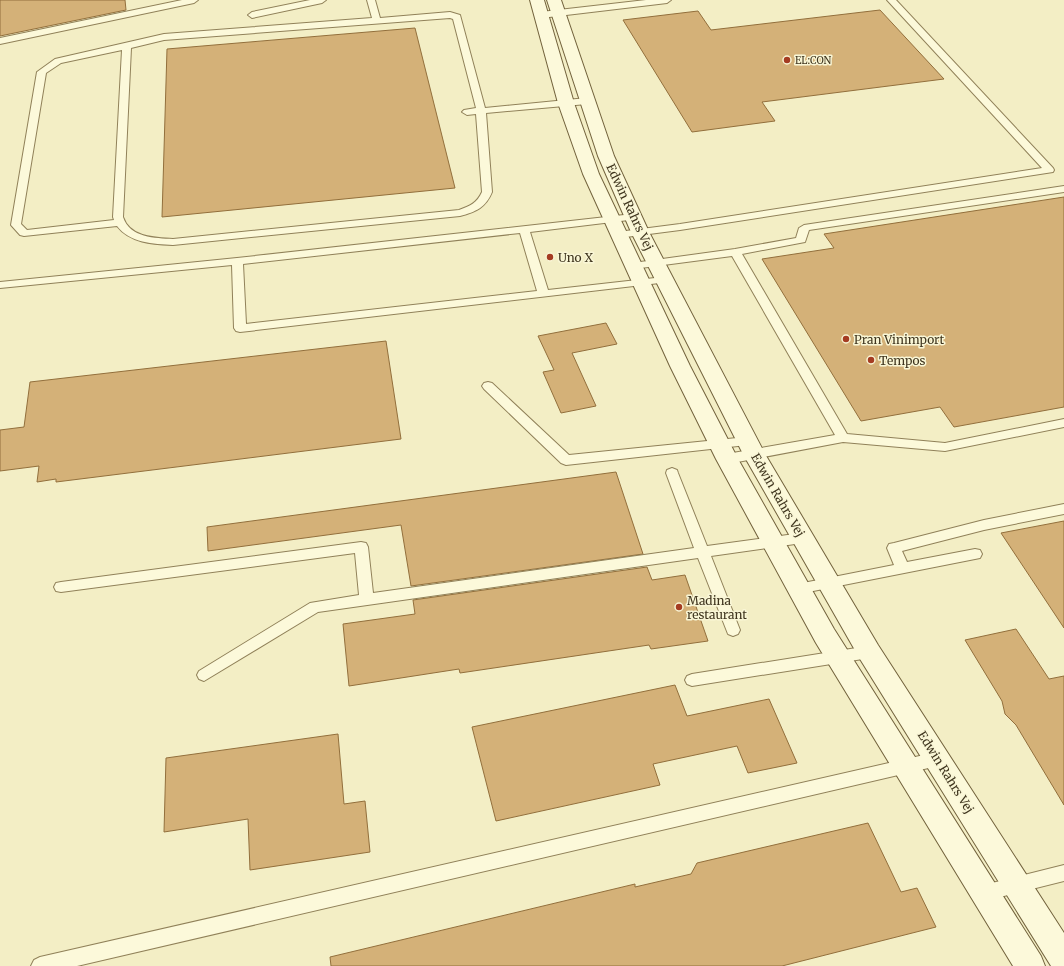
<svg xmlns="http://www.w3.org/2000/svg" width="1064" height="966" font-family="Merriweather,serif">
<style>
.building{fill:#d4b178;stroke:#926f3c}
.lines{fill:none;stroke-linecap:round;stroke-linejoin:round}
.lane-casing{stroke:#908159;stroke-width:2}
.secondary-casing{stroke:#72623c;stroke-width:2}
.lane{fill:#fcf9da;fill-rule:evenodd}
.secondary{fill:#fcf9da;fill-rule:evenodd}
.poi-dot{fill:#a53c22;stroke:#f9f6d6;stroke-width:1.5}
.labels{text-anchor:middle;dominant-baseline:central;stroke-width:3;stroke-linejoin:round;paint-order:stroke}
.far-poi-label{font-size:10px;fill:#3f351e;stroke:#f9f6d6;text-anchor:start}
.street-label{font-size:12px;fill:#3f351e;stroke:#f9f6d6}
.poi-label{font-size:12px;fill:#3f351e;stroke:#f9f6d6;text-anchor:start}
</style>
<rect width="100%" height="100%" fill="#f3eec5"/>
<g class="building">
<path d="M0,0H125L126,10L0,36Z"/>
<path d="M880,10L944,79L762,102L775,121L692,132L623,20L698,11L711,30Z"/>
<path d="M415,28L455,188L162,217L167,49Z"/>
<path d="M1064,197V407L954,427L940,407L861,421L762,259L834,248L824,234Z"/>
<path d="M606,323L617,344L572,353L596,406L561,413L543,372L554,370L538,336Z"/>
<path d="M386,341L401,439L56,482V479L37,482L39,466L0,471V430L24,427L30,382Z"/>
<path d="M616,472L643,554L411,586L401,525L208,551L207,527Z"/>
<path d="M1064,521V628L1001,533Z"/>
<path d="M647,567L652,580L685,575L708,641L651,649L649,645L460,673L459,669L349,686L343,624L415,614L413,600Z"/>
<path d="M1016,629L1049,679L1064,676V805L1016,725L1005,714L1002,701L965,640Z"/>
<path d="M675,685L687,716L769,699L797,763L748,773L737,746L653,764L660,785L496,821L472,727Z"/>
<path d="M338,734L344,804L365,801L370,852L250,870L248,819L164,832L166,758Z"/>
<path d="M868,823L901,892L917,888L936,927L782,966H331L330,957L635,884V887L691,874L697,863Z"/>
</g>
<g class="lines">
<defs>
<g id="lane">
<path d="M182,0H198L194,3L0,44V38Z"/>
<path d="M310,0H326L322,3L252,18L248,15L252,12Z"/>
<path d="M367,0H375L380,18L450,12L460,15L485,108L587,98L592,101L587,104L486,113L492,192C486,207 476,212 460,216L173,245C153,244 130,243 117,226L24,236L20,235L11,225L37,72L55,59L164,34L372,18ZM450,18L453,19L476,108L464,110L462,112L467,115L476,114L482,192C477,203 470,206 459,210L173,239C155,238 130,238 123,217L131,48L164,40ZM122,50L113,217L114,220L27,230L21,224L46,73L61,63Z"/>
<path d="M646,0H671L667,3L541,18L537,15L541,12Z"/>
<path d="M887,0H896L1053,168L1054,170L1053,172L680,230L618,238L614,237L613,235L614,233L618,232L680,224L1042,168Z"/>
<path d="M1064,186V192L809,230L805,242L742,254L847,434L945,443L1064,419V427L945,451L843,442L727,464L722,462L721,459L722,456L727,454L835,435L732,256L633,269L628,266L633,263L735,249L796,238L799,228L804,225Z"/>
<path d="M633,214L638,217L637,219L530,232L548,290L664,277L668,278L670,280L668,282L240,332L236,331L234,328L232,265L0,288V282L237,258ZM520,233L537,291L246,324L243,264Z"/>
<path d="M488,382L492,383L569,455L747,437L751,438L753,441L751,444L747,445L566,465L561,463L484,389L482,386L484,383Z"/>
<path d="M672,468L677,470L678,473L707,546L802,533L807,534L809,538L807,542L802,543L711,556L740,630L738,634L733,636L728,634L698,558L318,612L204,681L199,679L197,675L199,671L310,603L359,595L355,553L61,592L56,591L54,587L56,583L61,582L361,542L366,543L368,547L373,593L694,548L666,473L667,470Z"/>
<path d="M1064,504V514L984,530L902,551L907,562L975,549L980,550L982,554L980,558L975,559L798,594L793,593L791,589L793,585L798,584L894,565L887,548L889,544L894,543L984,520Z"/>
<path d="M869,646L874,648L876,652L874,656L869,658L692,686L687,684L685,680L687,676L692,674Z"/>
<path d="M937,752L943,754L945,759L943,764L937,766L77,966H31L34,960L40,957Z"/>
<path d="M1064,865V881L984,901L978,899L976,893L978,887L984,885Z"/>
</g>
<g id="secondary">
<path d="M530,0H544L574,103L599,174L690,366L738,459L834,629L1041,956L1045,966H1013L816,643L716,459L670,366L583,174L558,103Z"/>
<path d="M547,0H561L614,156L649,232L765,454L878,645L1064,933V966H1051L860,659L743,454L631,232L598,156Z"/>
</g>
</defs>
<use href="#lane" class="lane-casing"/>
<use href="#secondary" class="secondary-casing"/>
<use href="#lane" class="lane"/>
<use href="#secondary" class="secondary"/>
</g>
<g class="poi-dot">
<circle cx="787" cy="60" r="4"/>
<circle cx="550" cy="257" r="4"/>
<circle cx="846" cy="339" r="4"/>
<circle cx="871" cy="360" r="4"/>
<circle cx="679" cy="607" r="4"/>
</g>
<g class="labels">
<g class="far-poi-label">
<text x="795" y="60">EL:CON</text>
</g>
<g class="street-label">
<text transform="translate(630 207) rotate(65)">Edwin Rahrs Vej</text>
<text transform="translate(778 495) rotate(60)">Edwin Rahrs Vej</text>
<text transform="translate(946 772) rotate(58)">Edwin Rahrs Vej</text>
</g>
<g class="poi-label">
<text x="558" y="257">Uno X</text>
<text x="854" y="339">Pran Vinimport</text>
<text x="879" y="360">Tempos</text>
<text x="687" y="600">Madina<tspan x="687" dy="14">restaurant</tspan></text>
</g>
</g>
</svg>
